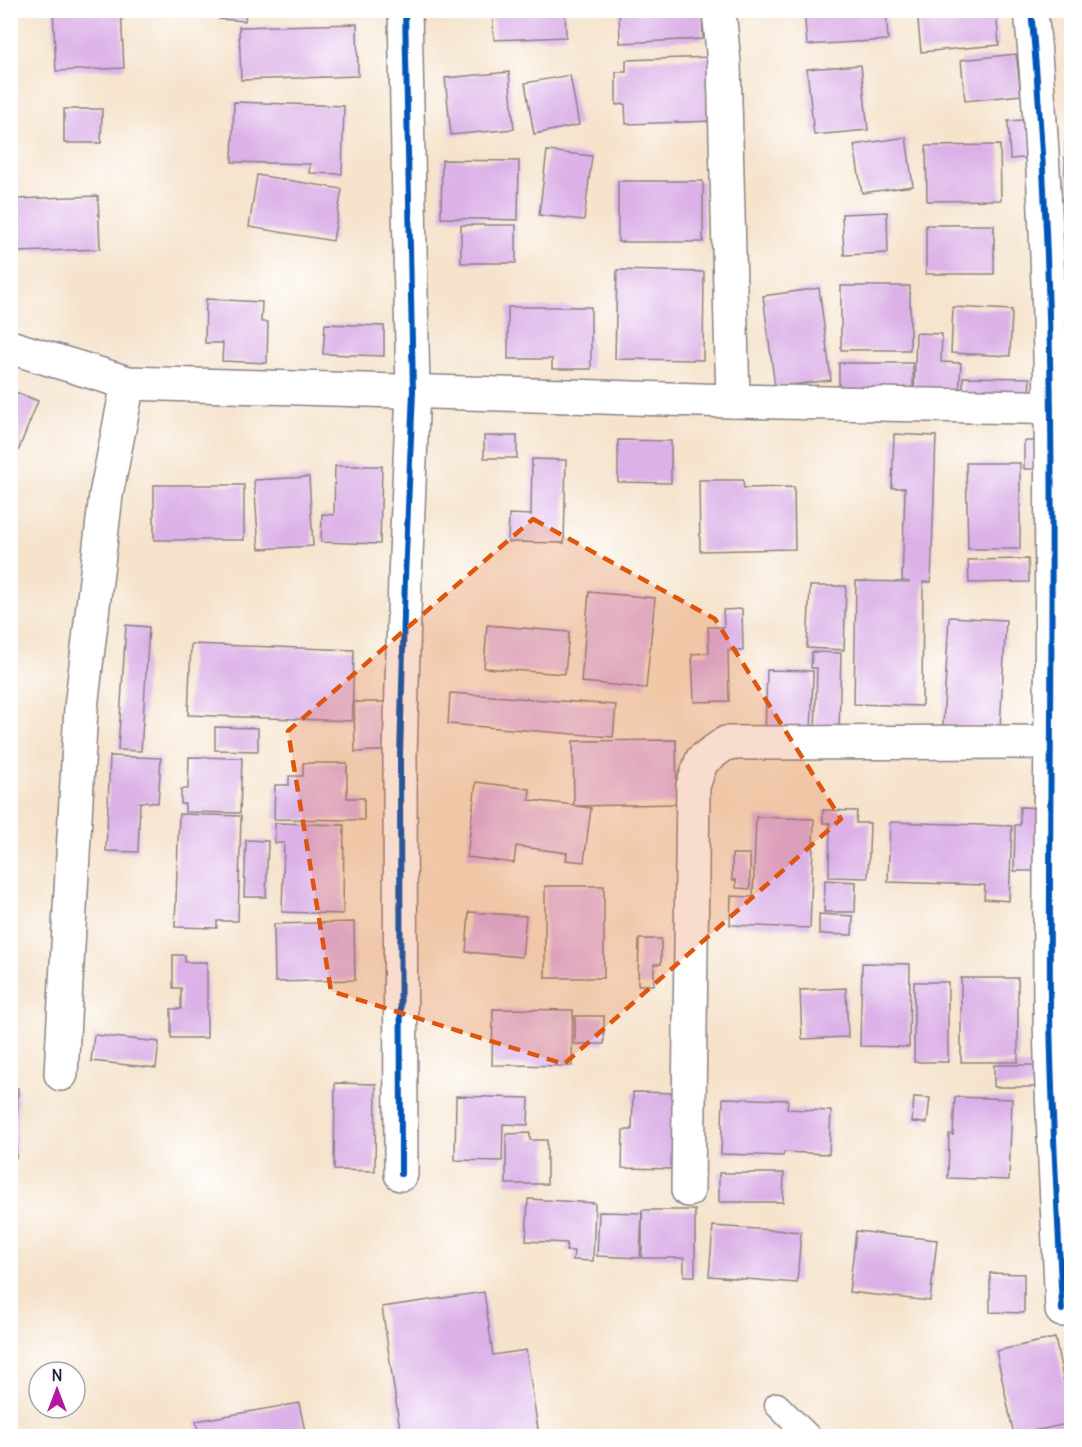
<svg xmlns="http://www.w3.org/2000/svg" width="1082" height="1447" font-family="Delius,sans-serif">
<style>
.building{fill:#dbb1e7}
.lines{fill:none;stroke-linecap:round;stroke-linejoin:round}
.service-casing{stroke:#8c8284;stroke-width:27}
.minor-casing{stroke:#8c8284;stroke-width:36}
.service{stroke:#fff;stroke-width:24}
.minor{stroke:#fff;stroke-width:33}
.cycleway-casing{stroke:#fff;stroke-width:10}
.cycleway{stroke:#0057b8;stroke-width:6}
.marked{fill:#de560e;fill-opacity:0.2;stroke:#de560e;stroke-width:4.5;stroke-dasharray:12 8;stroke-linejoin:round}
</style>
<rect width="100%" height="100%" fill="#fff"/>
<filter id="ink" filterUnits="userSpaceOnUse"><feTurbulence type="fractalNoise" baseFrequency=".0167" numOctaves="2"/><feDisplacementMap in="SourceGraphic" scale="12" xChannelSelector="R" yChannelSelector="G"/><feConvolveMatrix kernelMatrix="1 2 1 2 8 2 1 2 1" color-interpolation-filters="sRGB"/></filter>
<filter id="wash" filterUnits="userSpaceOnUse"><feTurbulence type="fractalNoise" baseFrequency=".008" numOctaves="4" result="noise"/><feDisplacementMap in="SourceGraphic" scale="24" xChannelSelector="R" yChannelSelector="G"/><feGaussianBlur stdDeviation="1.35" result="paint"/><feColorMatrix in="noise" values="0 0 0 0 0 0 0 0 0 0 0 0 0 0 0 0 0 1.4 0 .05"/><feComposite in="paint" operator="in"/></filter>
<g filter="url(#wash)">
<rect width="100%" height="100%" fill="#f5e3cc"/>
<g id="blocks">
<g class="building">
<path d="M53,10H121L124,68L56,71Z"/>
<path d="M219,10H246L245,21L219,19Z"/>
<path d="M492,10H565L566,37L494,40Z"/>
<path d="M619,10H702L703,39L620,43Z"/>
<path d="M804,10H886L888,40L807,45Z"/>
<path d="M917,10H996L999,45L921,52Z"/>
<path d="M357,24L358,76L241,80L239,27Z"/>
<path d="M1016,54L1021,95L965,101L961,60Z"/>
<path d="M712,57L714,121L626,124L625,104L616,105V72H626V60Z"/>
<path d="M861,65L868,130L814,135L807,69Z"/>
<path d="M509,72L514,129L451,135L445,78Z"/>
<path d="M570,75L579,125L534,134L525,83Z"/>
<path d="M234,102L344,106L342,174L309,173L310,164L232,162Z"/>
<path d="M64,109H102L101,143H64Z"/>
<path d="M1036,119L1039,157L1010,159L1008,121Z"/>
<path d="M906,137L913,186L862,193L854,145Z"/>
<rect x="1065" y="142" width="7" height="48"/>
<path d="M1000,145L1001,200L927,201L926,146Z"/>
<path d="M547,151L592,156L584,220L539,215Z"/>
<path d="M442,160L519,161L518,220L441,218Z"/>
<path d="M257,175L342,189L333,241L249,227Z"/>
<rect x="618" y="181" width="85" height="61"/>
<path d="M98,196L100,249L18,252L16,199Z"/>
<path d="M887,212L888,253L844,255L842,214Z"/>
<rect x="461" y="225" width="55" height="38"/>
<rect x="926" y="225" width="68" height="49"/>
<path d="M617,270L704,272L703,360L615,359Z"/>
<rect x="841" y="286" width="69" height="64"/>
<path d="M819,288L831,380L775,387L763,296Z"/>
<path d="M206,299L262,302L261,322H268L267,363L222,361L223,343H205Z"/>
<path d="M508,307H591V369H552V359H508Z"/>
<path d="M953,307L1012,310L1010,356L951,353Z"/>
<path d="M325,324L384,326V356L323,354Z"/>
<path d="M916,333L942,334L941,362L961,363L959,395L914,394Z"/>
<path d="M839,363H913V393L839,392Z"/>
<path d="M963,377L1030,378L1029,398L963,396Z"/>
<path d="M10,390L38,401L11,469H10Z"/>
<path d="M894,434L936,436L931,582H923L922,706L854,704L856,581L910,582L902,581L905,488H892Z"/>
<rect x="484" y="436" width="33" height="22"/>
<path d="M618,440L671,441V483L618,482Z"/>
<path d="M1024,441H1046L1045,469H1024Z"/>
<path d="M532,459L566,460L564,543L508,542L509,514L531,515Z"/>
<path d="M966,463H1020V549H968Z"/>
<path d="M335,466H382L380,544L321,542L322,514L334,515Z"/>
<path d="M309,477L313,546L259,549L254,480Z"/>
<path d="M699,480H743L744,488L794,487L795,549L700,551Z"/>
<rect x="154" y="485" width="90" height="55"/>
<path d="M1028,559L1029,582L969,583L968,560Z"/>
<path d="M810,586H846L844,650L807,648Z"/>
<path d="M589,592L655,598L646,688L581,682Z"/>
<path d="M742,609L743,650H728L729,701L694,702L692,654L709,653L708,627H724L723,610Z"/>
<path d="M949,617L1006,620L1000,728L943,725Z"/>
<path d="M126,625L149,627L141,751L118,750Z"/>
<path d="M487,625L569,632L565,674L484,668Z"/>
<path d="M191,644L354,650L352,721L188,715Z"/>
<path d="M812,652L841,653L839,733H815L817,668H811Z"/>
<path d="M767,670L813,671L811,736L765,735Z"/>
<path d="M450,693L616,705L613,737L448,724Z"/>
<path d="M354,702H394L395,750L355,752Z"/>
<path d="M215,727L258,728V751L215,750Z"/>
<path d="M676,740L677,804L575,806L591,808L584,862L566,860L567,853L516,846L514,863L467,857L476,782L530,789L529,800L574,805L573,741Z"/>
<path d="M110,756L161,758L158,803L140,802L138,852L106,851Z"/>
<path d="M189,757L242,758L240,813L185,812V804H181V789H188Z"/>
<path d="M303,763H347V798H364V820L274,819L275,785H289V776H303Z"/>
<path d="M1020,807L1043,808L1041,871H1014L1015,825H1020Z"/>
<path d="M823,810L857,811L856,823H870L868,878L829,877L830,823H823Z"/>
<path d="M179,814L241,816L238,921H217V928L175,927Z"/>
<path d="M756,817L814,819L810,928L730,925L731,896L753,897Z"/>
<path d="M890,822L1012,826L1009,901L984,899L985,885L888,882Z"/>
<path d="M275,823L344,825L343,914L282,912L284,843H275Z"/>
<path d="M246,840L268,841L266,897H244Z"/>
<path d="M732,854H750V889L736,888V880H732Z"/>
<path d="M825,880L856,882L855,912H824Z"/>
<rect x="545" y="886" width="59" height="92"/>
<path d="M469,912L526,916L522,957L466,952Z"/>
<path d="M819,914L853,916L852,935L819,934Z"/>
<path d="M354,922L355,980L275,982L274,924Z"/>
<path d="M639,939H661V964H654V985H638Z"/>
<path d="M173,955H185V962H207V1038H171V1009H181V988H173Z"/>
<path d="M862,963L910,964L909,1047L860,1046Z"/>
<rect x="961" y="978" width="57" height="84"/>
<rect x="914" y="982" width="34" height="80"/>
<path d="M846,988L848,1037L802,1039L800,990Z"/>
<path d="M493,1009L573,1010L572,1066L492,1065Z"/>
<path d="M1069,1012H1072V1056H1070Z"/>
<rect x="575" y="1016" width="29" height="28"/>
<path d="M94,1035L159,1042L156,1068L91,1061Z"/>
<rect x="994" y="1065" width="55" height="22"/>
<path d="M335,1083L376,1084L375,1171L334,1170Z"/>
<path d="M10,1088H18L16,1158H10Z"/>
<path d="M633,1092L677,1093L675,1169L622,1168L623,1130H632Z"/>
<path d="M456,1096L529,1098L528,1125L503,1124L502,1161L455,1160Z"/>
<path d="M914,1097L930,1098L927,1123L912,1122Z"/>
<path d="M955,1097L1012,1099L1009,1180L948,1178L949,1134L953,1135Z"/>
<path d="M723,1098L788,1100L787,1109L831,1111L829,1154L784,1152L783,1156L721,1154Z"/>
<path d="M530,1133V1140H547V1184H506V1134Z"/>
<path d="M719,1173H784L783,1202H719Z"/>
<path d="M528,1199L595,1203L593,1261L573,1260L574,1251H566L567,1243L526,1241Z"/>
<path d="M642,1210H695V1276H684V1258H642Z"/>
<path d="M599,1212L642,1213L640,1258L597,1256Z"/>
<path d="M713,1226L801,1232L797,1283L709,1276Z"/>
<path d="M856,1231L937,1240L930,1301L849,1292Z"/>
<path d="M990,1273L1024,1274V1313L990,1312Z"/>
<path d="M484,1292L493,1355L526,1350L539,1436H401L382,1307Z"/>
<path d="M1055,1338L1072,1423L1014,1435L996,1351Z"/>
<path d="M299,1403L306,1436H199L196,1421Z"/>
</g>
</g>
</g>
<g filter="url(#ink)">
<use href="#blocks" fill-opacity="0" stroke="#8c8284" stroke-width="1.5"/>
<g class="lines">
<defs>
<path id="service" d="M777,1405L808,1436"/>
<g id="minor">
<path d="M719,10L724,63L733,401"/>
<path d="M1031,10C1063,343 1048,676 1050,1009C1051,1109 1058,1210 1062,1310"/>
<path d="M10,347L128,383L733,401L1072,408"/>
<path d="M61,1074L81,708L106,495L128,383"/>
<path d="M401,1174L400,757L405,578L413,391L405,10"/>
<path d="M688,1190L693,786L702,760L726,743L1051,742"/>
</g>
</defs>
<use href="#service" class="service-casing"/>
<use href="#minor" class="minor-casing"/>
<use href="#service" class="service"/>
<use href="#minor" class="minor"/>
<defs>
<g id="cycleway">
<path d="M1031,10C1063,343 1048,676 1050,1009C1051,1109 1058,1210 1062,1310"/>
<path d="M401,1174L400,757L405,578L413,391L405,10"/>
</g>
</defs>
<use href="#cycleway" class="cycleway-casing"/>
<use href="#cycleway" class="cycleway"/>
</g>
</g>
<path class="marked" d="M533,519L715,619L841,819L564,1064L331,991L288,731Z"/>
<rect width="1082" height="1447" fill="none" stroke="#fff" stroke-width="36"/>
<g transform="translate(57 1390)"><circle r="28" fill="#ffffff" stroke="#a7a7b1" stroke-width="1.5"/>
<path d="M0-4.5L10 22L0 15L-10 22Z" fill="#b5179e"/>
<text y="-9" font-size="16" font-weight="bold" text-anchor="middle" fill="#22223b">N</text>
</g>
</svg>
